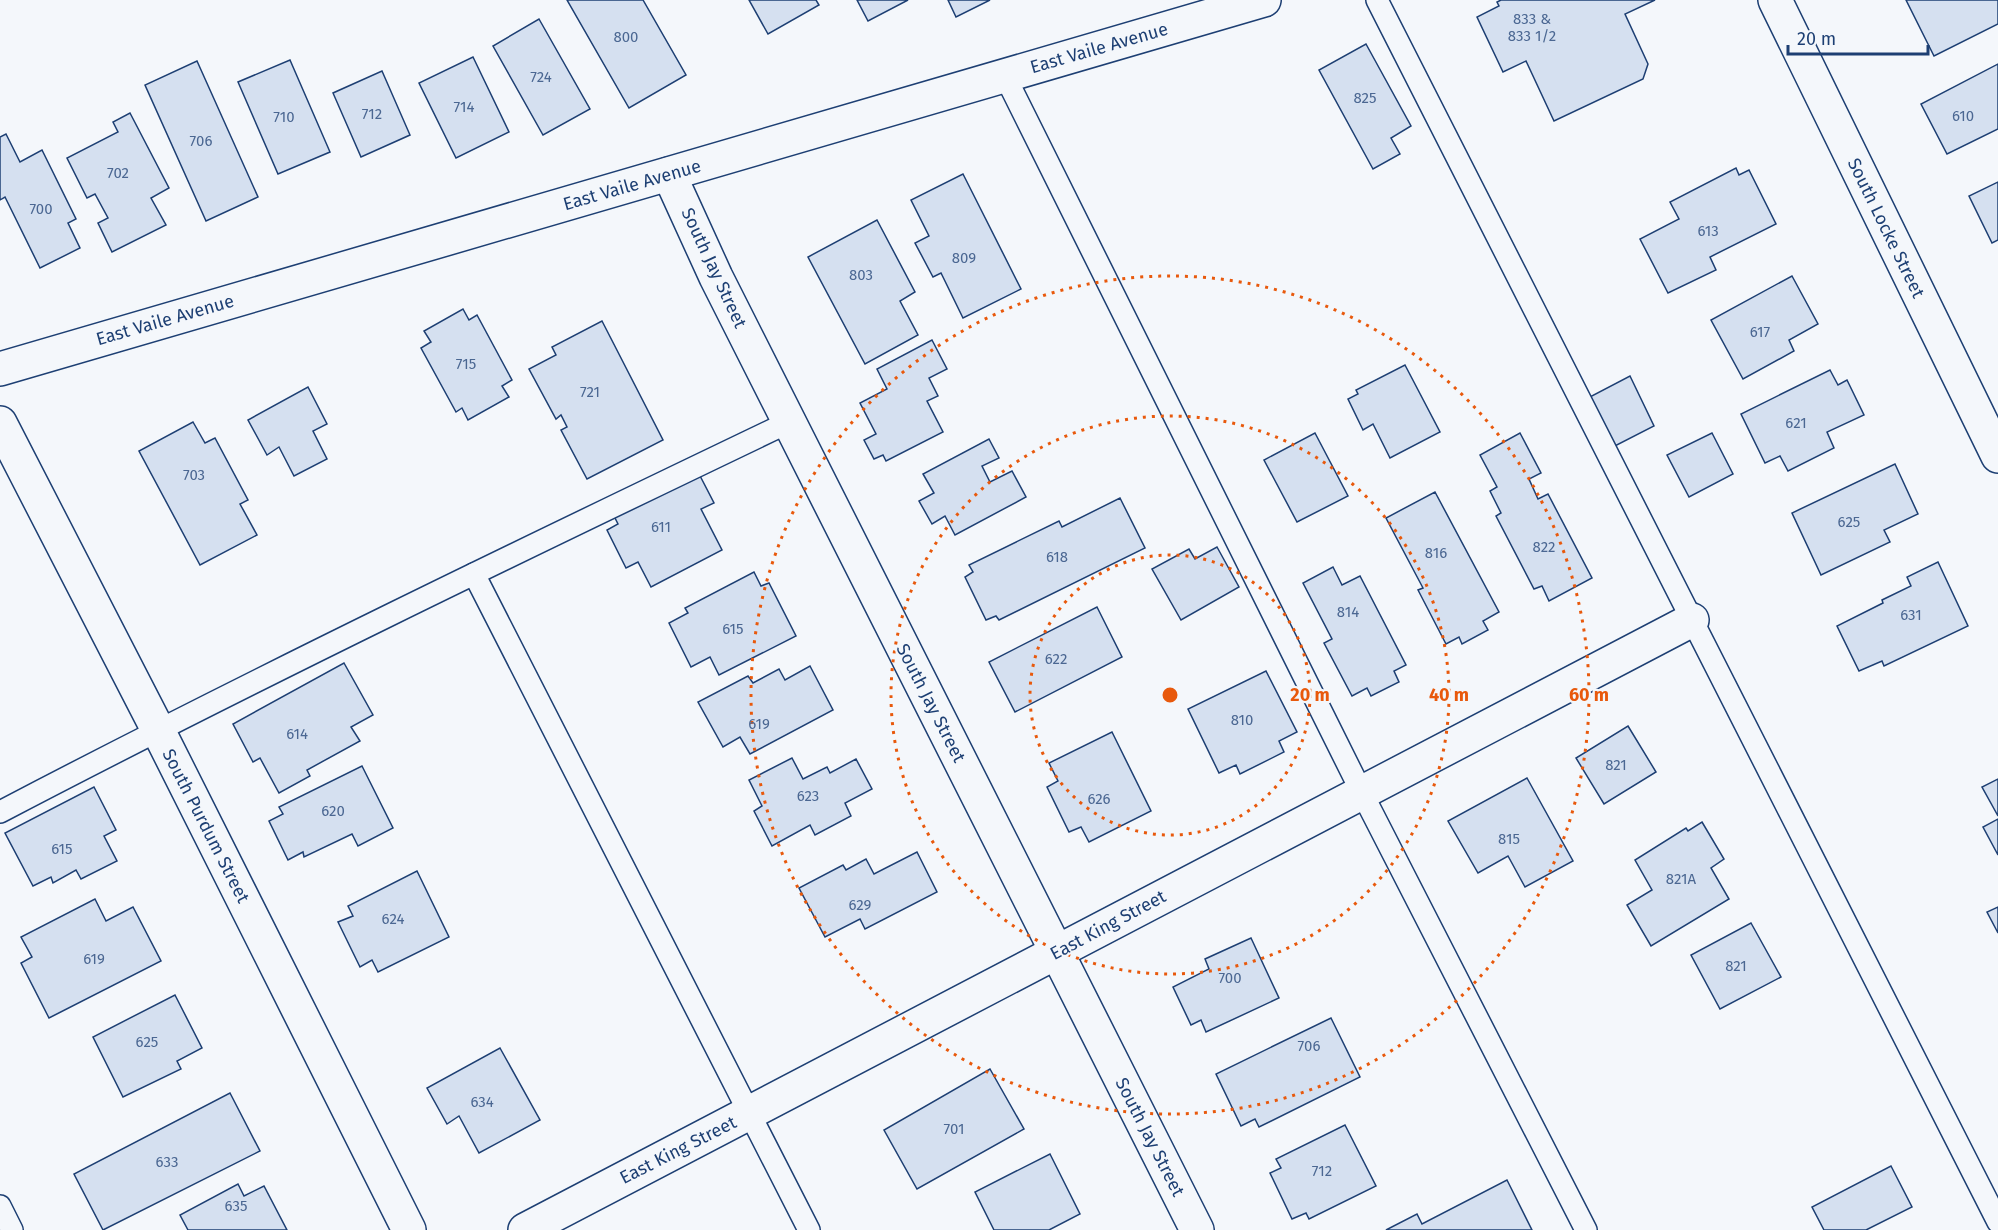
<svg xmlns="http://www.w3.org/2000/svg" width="1998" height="1230" font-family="'Fira Sans',sans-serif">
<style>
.building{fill:#d5e0f0;stroke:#1d3f73;stroke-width:1.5}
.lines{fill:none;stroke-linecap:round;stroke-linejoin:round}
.service-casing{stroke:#1d3f73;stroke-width:24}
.minor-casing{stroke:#1d3f73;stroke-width:36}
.tertiary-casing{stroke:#1d3f73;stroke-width:36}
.service{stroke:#f4f7fb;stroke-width:21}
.minor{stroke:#f4f7fb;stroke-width:33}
.tertiary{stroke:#f4f7fb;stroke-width:33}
.ring{fill:none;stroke:#e8590c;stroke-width:3;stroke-dasharray:3 6}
.labels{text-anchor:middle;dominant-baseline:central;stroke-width:4.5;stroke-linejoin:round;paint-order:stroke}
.number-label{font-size:15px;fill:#4b6792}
.street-label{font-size:18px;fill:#1d3f73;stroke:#f4f7fb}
.centre{fill:#e8590c;stroke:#f4f7fb;stroke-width:3}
.ring-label{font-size:18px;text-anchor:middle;font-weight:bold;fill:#e8590c;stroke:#f4f7fb;stroke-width:4.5;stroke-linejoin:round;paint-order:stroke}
</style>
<rect width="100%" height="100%" fill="#f4f7fb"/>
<g class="building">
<path d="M567,0H643L686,75L629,108Z"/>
<path d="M749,0H816L819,5L768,34Z"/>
<path d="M857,0H908L868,21Z"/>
<path d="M948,0H990L956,17Z"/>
<path d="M1501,0H1655L1625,14L1648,64L1643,79L1554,121L1526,61L1503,72L1477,17L1499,6L1497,2Z"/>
<path d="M1906,0H1998V24L1934,56Z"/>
<path d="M539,19L590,109L543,135L493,46Z"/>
<path d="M1366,44L1411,126L1391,138L1400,154L1373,169L1319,70Z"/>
<path d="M473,57L509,132L456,158L419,83Z"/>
<path d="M290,60L330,152L278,174L238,82Z"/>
<path d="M197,61L258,197L206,221L145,85Z"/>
<path d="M1998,64V129L1947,154L1921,104Z"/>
<path d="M382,71L410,135L361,157L333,93Z"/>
<path d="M130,113L169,188L151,198L166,225L112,252L98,223L108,218L95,194L87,198L67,158L118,132L113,122Z"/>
<path d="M6,134L20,162L42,150L76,219L68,223L80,248L40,268L5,197L0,200V137Z"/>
<path d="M1736,168L1739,175L1749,170L1776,224L1710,257L1716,270L1668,293L1640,239L1679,219L1670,202Z"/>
<path d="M963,174L1021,289L963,318L941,273L933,277L915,243L929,236L911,200Z"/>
<path d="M1998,182V240L1992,243L1969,196Z"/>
<path d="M877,220L915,292L900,301L918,335L865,364L808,257Z"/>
<path d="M1792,276L1818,324L1789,340L1794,351L1743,379L1711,320Z"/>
<path d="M463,309L469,320L477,315L512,380L502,386L509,397L468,420L462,408L456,412L421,348L431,342L424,331Z"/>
<path d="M602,321L663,440L587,479L561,430L567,427L561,415L556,419L529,369L556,355L552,347Z"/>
<path d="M932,340L947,369L929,378L938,396L927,401L943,432L886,461L883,455L874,459L864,440L876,434L860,403L887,389L877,369Z"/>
<path d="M1405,365L1440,432L1390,458L1373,424L1363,430L1348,399L1358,394L1356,390Z"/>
<path d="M1830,370L1838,385L1847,380L1864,415L1827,432L1834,448L1788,471L1780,456L1765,463L1741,414Z"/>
<path d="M1630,376L1654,426L1609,449L1584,400Z"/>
<path d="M308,387L327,424L313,431L327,459L294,476L279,447L267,455L248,420Z"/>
<path d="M193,422L205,443L215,438L248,500L240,504L257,535L200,565L139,451Z"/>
<path d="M1315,433L1348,496L1297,522L1264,460Z"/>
<path d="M1520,433L1541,473L1529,479L1538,499L1548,494L1592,578L1549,601L1542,586L1534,589L1496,516L1501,513L1490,491L1497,487L1480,455Z"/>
<path d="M1712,433L1733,474L1689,497L1667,455Z"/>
<path d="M989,439L999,458L982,466L990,482L1012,471L1026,497L955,535L945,516L932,524L919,501L934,493L923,474Z"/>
<path d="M1895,464L1918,514L1884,530L1890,542L1821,575L1792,513Z"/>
<path d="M697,470L714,503L701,509L722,550L651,587L638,562L626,568L607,530L618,524L613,514Z"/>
<path d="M1435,492L1499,612L1483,621L1488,630L1462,644L1459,637L1446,644L1418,590L1423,588L1386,518Z"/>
<path d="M1120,498L1145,548L999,620L996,616L986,620L965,577L973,572L969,565L1059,521L1062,527Z"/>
<path d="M1217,547L1239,587L1181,620L1152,569L1189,549L1195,559Z"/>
<path d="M1938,562L1968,626L1884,666L1882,661L1859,671L1837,626L1883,603L1882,600L1911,586L1907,577Z"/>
<path d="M1333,567L1342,585L1360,576L1406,665L1394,671L1399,682L1371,696L1367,688L1352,696L1324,643L1332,639L1303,583Z"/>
<path d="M754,572L761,586L769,583L796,636L719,675L710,657L691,667L669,623L688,613L685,608Z"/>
<path d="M1097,607L1122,657L1015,712L989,662Z"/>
<path d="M344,663L373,715L351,727L360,741L307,770L310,776L279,793L260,758L253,762L233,724Z"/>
<path d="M810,666L833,710L750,754L740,737L723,747L698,702L748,676L753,683L779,669L785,680Z"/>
<path d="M1266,671L1297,732L1279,741L1284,752L1240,774L1236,765L1219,773L1188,709Z"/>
<path d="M1628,726L1656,772L1604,804L1576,758Z"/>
<path d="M1112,732L1151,811L1089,842L1081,827L1069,832L1047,787L1058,781L1049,763Z"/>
<path d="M792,758L803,779L827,767L830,773L856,759L872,789L845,803L851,816L815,835L810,825L772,846L754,811L762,806L749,780Z"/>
<path d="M362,766L393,828L358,846L352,834L304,857L303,852L288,860L269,821L283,814L279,807Z"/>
<path d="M1527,778L1573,861L1525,887L1508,856L1478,873L1448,821Z"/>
<path d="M1998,779V816L1982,787Z"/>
<path d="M94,787L116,830L104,836L117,861L81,879L76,870L53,883L51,877L33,886L5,833Z"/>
<path d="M1998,819V855L1983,827Z"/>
<path d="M1702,822L1724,859L1711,868L1729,899L1651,946L1627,905L1652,890L1635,860L1686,828L1688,831Z"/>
<path d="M917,852L937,892L865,929L860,919L825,937L799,888L843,865L846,870L866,859L874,874Z"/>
<path d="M417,871L449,937L378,972L372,960L360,967L338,922L353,916L348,906Z"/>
<path d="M95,899L106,921L133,907L161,961L49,1018L21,963L32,957L21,937Z"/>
<path d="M1998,907V933L1987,912Z"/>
<path d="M1751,923L1781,977L1720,1009L1691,955Z"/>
<path d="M1251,938L1279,998L1206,1032L1201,1020L1191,1025L1173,987L1209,969L1205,959Z"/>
<path d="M175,995L202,1048L177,1061L181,1069L123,1097L93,1037Z"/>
<path d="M1331,1018L1360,1077L1259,1127L1255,1119L1241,1126L1216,1074Z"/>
<path d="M500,1048L540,1120L479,1153L459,1116L447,1124L427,1088Z"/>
<path d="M990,1069L1024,1129L917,1189L884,1130Z"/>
<path d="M230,1093L260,1151L103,1230L74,1174Z"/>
<path d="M1345,1125L1376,1186L1309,1219L1306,1213L1292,1219L1270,1173L1281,1168L1276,1159Z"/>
<path d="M1050,1154L1080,1214L1049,1230H994L975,1192Z"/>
<path d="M1891,1166L1912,1207L1866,1230H1824L1812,1207Z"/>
<path d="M1507,1180L1532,1230H1386L1417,1214L1422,1224Z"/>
<path d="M238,1184L244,1196L264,1186L287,1230H188L180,1215Z"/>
</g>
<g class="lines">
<defs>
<g id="service">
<path d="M1377,0L1998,1222"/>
<path d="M1005,76L1362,793L1586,1230"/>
<path d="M474,574L809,1230"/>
<path d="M0,812C260,676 524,549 789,422"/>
<path d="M0,1206L12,1230"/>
</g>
<g id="minor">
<path d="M1775,0L1998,456"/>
<path d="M669,174L716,277L1197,1230"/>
<path d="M0,423L158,730L409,1230"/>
<path d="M525,1230L1692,620"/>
</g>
<path id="tertiary" d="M0,369L1264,0"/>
</defs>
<use href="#service" class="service-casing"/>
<use href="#minor" class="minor-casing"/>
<use href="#tertiary" class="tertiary-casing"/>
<use href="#service" class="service"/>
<use href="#minor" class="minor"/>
<use href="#tertiary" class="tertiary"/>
</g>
<g class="ring">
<circle cx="1170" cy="695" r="140"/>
<circle cx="1170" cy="695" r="279"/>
<circle cx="1170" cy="695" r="419"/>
</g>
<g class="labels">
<g class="number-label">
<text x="1532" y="19">833 &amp;<tspan x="1532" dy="17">833 1/2</tspan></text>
<text x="626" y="37">800</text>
<text x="541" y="77">724</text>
<text x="1365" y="98">825</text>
<text x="464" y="107">714</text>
<text x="372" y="114">712</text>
<text x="1963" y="116">610</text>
<text x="284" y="117">710</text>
<text x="201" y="141">706</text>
<text x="118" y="173">702</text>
<text x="41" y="209">700</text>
<text x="1708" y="231">613</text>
<text x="964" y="258">809</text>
<text x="861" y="275">803</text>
<text x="1760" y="332">617</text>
<text x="466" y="364">715</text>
<text x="590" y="392">721</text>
<text x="1796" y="423">621</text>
<text x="194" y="475">703</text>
<text x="1849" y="522">625</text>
<text x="661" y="527">611</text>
<text x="1544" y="547">822</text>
<text x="1436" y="553">816</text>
<text x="1057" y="557">618</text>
<text x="1348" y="612">814</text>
<text x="1911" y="615">631</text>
<text x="733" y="629">615</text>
<text x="1056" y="659">622</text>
<text x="1242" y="720">810</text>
<text x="759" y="724">619</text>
<text x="297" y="734">614</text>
<text x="1616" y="765">821</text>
<text x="808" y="796">623</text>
<text x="1099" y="799">626</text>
<text x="333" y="811">620</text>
<text x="1509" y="839">815</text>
<text x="62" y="849">615</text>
<text x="1681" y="879">821A</text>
<text x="860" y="905">629</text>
<text x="393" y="919">624</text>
<text x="94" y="959">619</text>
<text x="1736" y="966">821</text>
<text x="1230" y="978">700</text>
<text x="147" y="1042">625</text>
<text x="1309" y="1046">706</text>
<text x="482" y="1102">634</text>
<text x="954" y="1129">701</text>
<text x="167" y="1162">633</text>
<text x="1322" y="1171">712</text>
<text x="236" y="1206">635</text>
</g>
<g class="street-label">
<text transform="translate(1099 48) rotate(-16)">East Vaile Avenue</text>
<text transform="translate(632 185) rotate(-16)">East Vaile Avenue</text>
<text transform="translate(1886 228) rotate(64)">South Locke Street</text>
<text transform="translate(714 268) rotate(65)">South Jay Street</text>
<text transform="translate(165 320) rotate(-16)">East Vaile Avenue</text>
<text transform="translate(931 703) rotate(63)">South Jay Street</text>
<text transform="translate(206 826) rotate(63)">South Purdum Street</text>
<text transform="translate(1108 925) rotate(-28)">East King Street</text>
<text transform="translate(1150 1137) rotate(63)">South Jay Street</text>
<text transform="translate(678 1150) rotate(-27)">East King Street</text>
</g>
</g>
<circle cx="1170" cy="695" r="9" class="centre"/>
<g class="ring-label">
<text x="1310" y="701">20 m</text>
<text x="1449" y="701">40 m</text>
<text x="1589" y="701">60 m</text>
</g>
<path d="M1788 45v9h140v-9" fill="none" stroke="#1d3f73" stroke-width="3"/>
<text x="1797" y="45" font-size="18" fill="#1d3f73" stroke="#f4f7fb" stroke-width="4.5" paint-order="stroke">20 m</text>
</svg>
